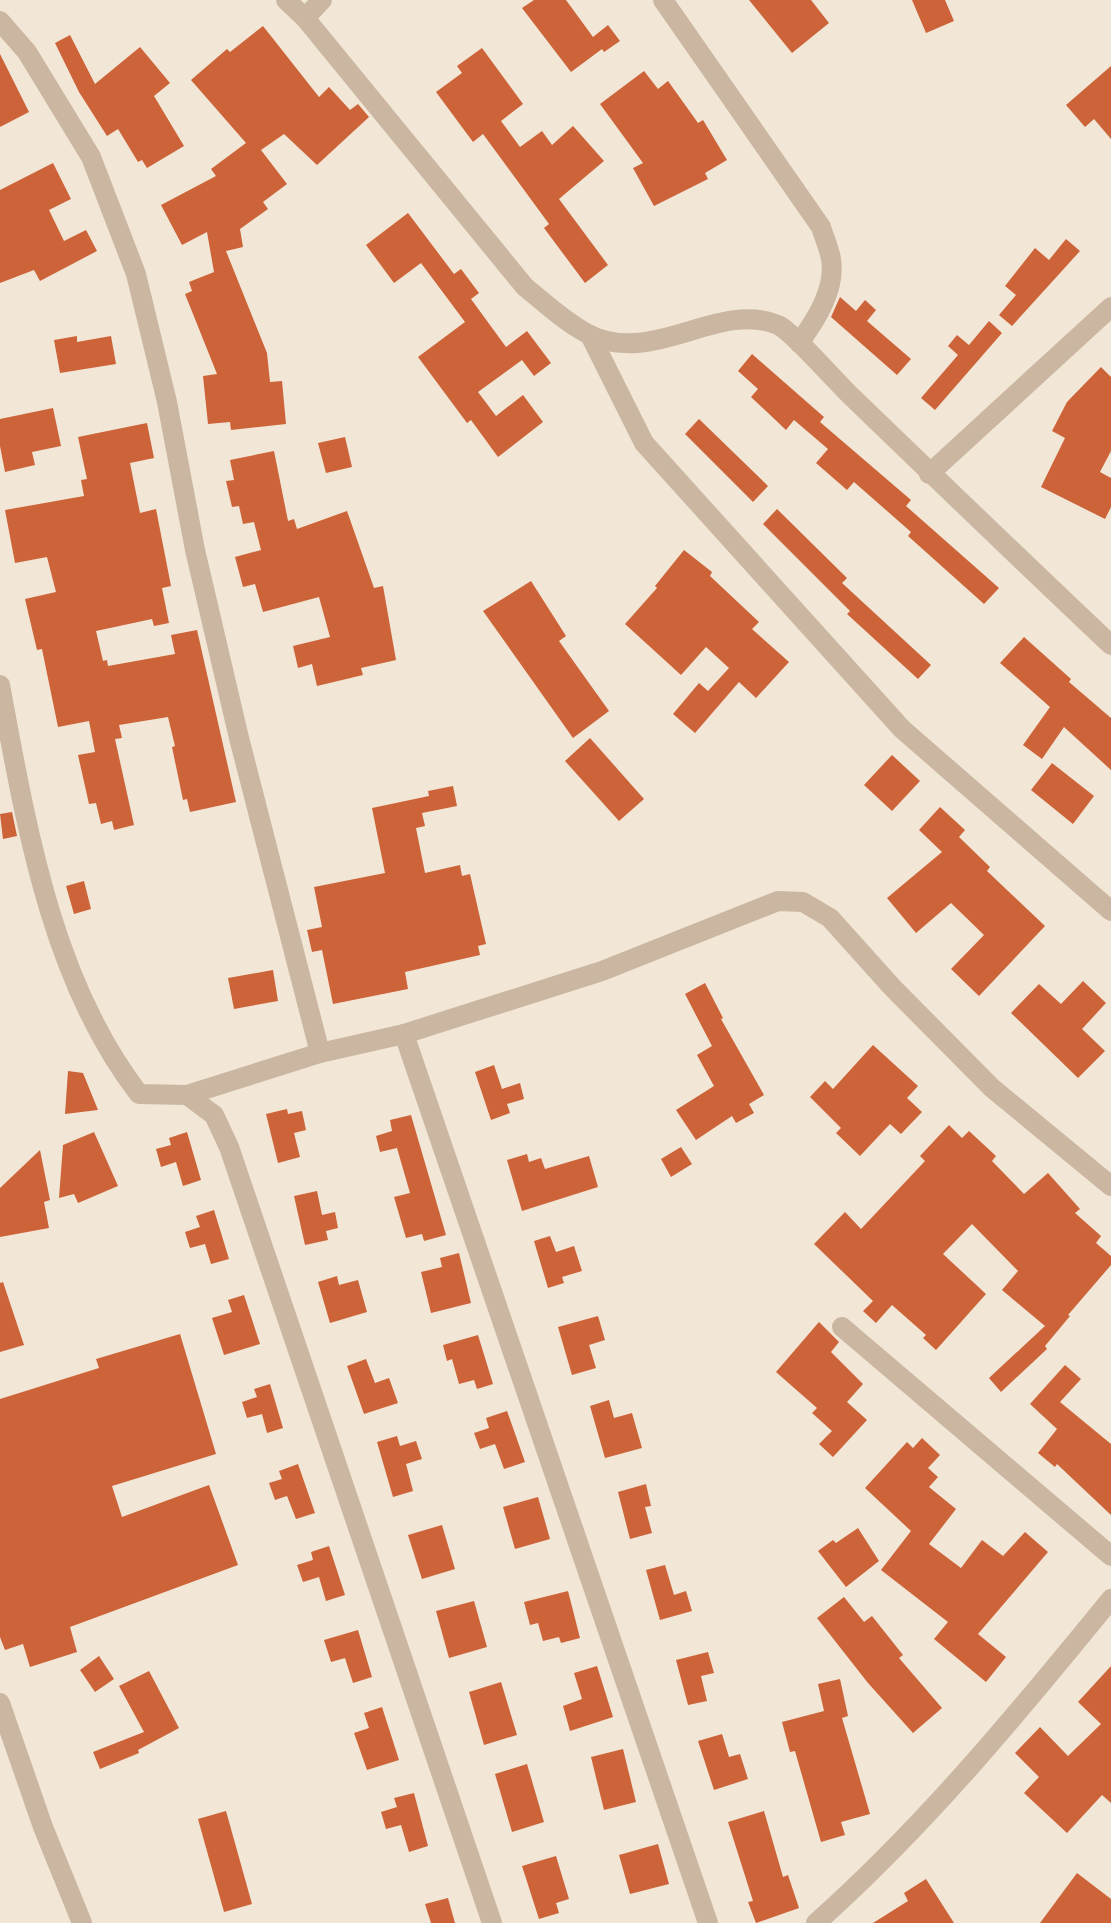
<svg xmlns="http://www.w3.org/2000/svg" width="1111" height="1923" font-family="Raleway,sans-serif">
<style>
.building{fill:#cd6338}
.lines{fill:none;stroke-linecap:round;stroke-linejoin:round}
.minor{stroke:#cab6a1;stroke-width:20}
</style>
<rect width="100%" height="100%" fill="#f2e6d6"/>
<g class="building">
<path d="M534,0H566L593,37L608,25L620,41L604,52L602,49L571,72L522,8Z"/>
<path d="M749,0H811L829,23L792,53Z"/>
<path d="M912,0H945L954,21L926,33Z"/>
<path d="M263,26L319,97L329,87L350,110L358,104L369,117L317,165L284,134L261,150L287,184L263,202L268,209L240,229L243,247L226,251L267,353L270,382L282,381L286,424L231,430L230,422L208,424L203,376L217,374L185,294L192,291L189,282L214,272L207,232L182,245L161,205L216,176L211,169L246,143L191,80L227,49L230,52Z"/>
<path d="M70,35L95,84L140,47L170,83L154,96L184,146L147,168L142,160L138,162L118,129L107,136L79,92L55,43Z"/>
<path d="M482,48L523,104L501,121L520,147L542,131L552,145L573,126L604,161L559,199L608,265L585,283L544,228L549,224L483,134L473,142L436,92L462,73L457,66Z"/>
<path d="M0,54L29,112L0,127Z"/>
<path d="M1111,66V139L1094,119L1085,127L1066,105Z"/>
<path d="M644,71L658,89L668,81L698,123L703,120L727,160L705,173L708,179L654,206L633,168L643,163L600,104Z"/>
<path d="M53,163L71,199L49,210L64,241L86,230L97,251L40,281L34,270L0,283V190Z"/>
<path d="M408,213L454,274L461,269L479,293L471,299L506,347L527,331L551,363L534,376L522,360L478,392L496,416L523,395L543,422L498,457L471,420L467,423L418,357L465,322L421,263L394,283L366,245Z"/>
<path d="M1066,239L1080,251L1012,326L999,315L1016,295L1005,286L1035,248L1049,260Z"/>
<path d="M840,297L856,311L865,300L876,310L867,321L911,359L897,375L831,317Z"/>
<path d="M989,321L1002,333L935,410L921,398L958,355L948,346L957,335L969,345Z"/>
<path d="M77,336V342L111,336L116,364L60,373L54,340Z"/>
<path d="M752,354L824,417L820,422L911,500L906,506L999,588L984,604L908,536L911,532L854,482L847,490L816,463L828,449L794,420L786,430L751,397L758,389L738,371Z"/>
<path d="M1101,367L1111,377V451L1100,472L1111,478V507L1105,519L1041,487L1065,438L1052,431L1067,402Z"/>
<path d="M53,408L61,446L32,452L35,465L5,472L0,446V419Z"/>
<path d="M699,419L768,486L753,502L685,434Z"/>
<path d="M147,423L154,458L130,463L140,513L156,509L171,586L162,588L169,623L154,626L152,619L96,631L103,661L107,660L108,666L175,654L171,635L197,630L236,802L190,812L187,799L183,800L172,747L175,746L168,717L119,725L122,738L115,739L134,825L114,830L112,821L101,824L96,803L89,804L78,755L95,752L89,721L58,727L42,649L37,650L25,599L56,592L47,557L15,563L5,510L84,496L81,480L87,479L78,437Z"/>
<path d="M345,437L352,467L326,473L318,443Z"/>
<path d="M274,451L288,521L294,519L297,529L347,511L374,588L383,586L396,660L361,668L363,675L317,686L312,664L298,668L293,646L330,637L319,597L263,612L255,584L243,587L235,557L261,550L254,522L243,524L239,506L232,507L226,481L234,480L230,460Z"/>
<path d="M777,509L847,578L842,583L931,665L918,679L847,614L850,611L763,524Z"/>
<path d="M684,550L712,572L710,576L759,622L752,629L789,662L756,698L739,682L695,733L673,714L699,683L708,691L729,668L706,647L681,675L625,624L657,588L655,586Z"/>
<path d="M531,581L566,636L559,641L609,711L573,738L483,611Z"/>
<path d="M1024,637L1071,679L1069,682L1111,718V770L1064,727L1042,759L1023,745L1050,707L1000,663Z"/>
<path d="M590,738L644,799L619,821L565,761Z"/>
<path d="M892,755L920,781L892,811L864,785Z"/>
<path d="M1052,763L1094,796L1073,824L1031,790Z"/>
<path d="M453,786L457,806L422,813L425,826L416,828L425,873L460,865L462,876L470,874L486,944L478,946L480,955L405,972L408,989L333,1004L322,950L312,952L307,930L322,927L314,887L385,873L372,808L429,796L428,791Z"/>
<path d="M940,807L965,830L959,837L990,867L987,871L1045,926L979,996L951,969L984,935L951,903L916,933L887,898L942,852L919,830Z"/>
<path d="M12,812L17,836L3,839L0,814Z"/>
<path d="M84,881L91,909L74,914L66,886Z"/>
<path d="M273,970L278,1001L234,1009L228,978Z"/>
<path d="M1083,981L1106,1003L1082,1029L1105,1051L1078,1078L1011,1013L1039,984L1061,1004Z"/>
<path d="M705,983L723,1018L721,1019L764,1095L749,1104L754,1113L736,1123L732,1116L696,1140L676,1110L714,1086L697,1055L712,1046L685,994Z"/>
<path d="M873,1045L918,1086L907,1098L922,1112L901,1134L890,1124L860,1156L836,1133L841,1128L810,1097L825,1081L833,1089Z"/>
<path d="M494,1065L502,1089L520,1083L524,1099L507,1104L510,1113L491,1120L475,1072Z"/>
<path d="M68,1071L83,1073L98,1110L65,1114Z"/>
<path d="M287,1109L288,1114L302,1111L306,1130L294,1133L300,1157L278,1163L266,1114Z"/>
<path d="M411,1115L446,1235L424,1241L422,1234L406,1238L394,1197L410,1193L397,1148L380,1152L376,1136L392,1131L390,1120Z"/>
<path d="M949,1125L962,1138L969,1131L996,1156L992,1161L1024,1194L1048,1173L1080,1209L1075,1213L1101,1236L1096,1243L1111,1256V1265L1068,1315L1070,1316L1045,1346L1047,1349L1001,1392L989,1378L1045,1326L1002,1290L1018,1271L972,1224L943,1254L986,1294L936,1350L923,1338L926,1335L892,1305L876,1323L863,1311L873,1301L814,1244L845,1212L861,1229L925,1161L920,1156Z"/>
<path d="M94,1132L118,1186L78,1203L74,1194L59,1198L63,1145Z"/>
<path d="M187,1132L201,1180L183,1186L176,1162L161,1167L156,1149L171,1145L169,1138Z"/>
<path d="M681,1147L692,1164L671,1177L661,1159Z"/>
<path d="M40,1150L50,1200L44,1202L49,1228L0,1237V1188Z"/>
<path d="M527,1154L529,1162L541,1158L545,1169L589,1156L598,1187L522,1211L507,1160Z"/>
<path d="M317,1191L322,1215L335,1212L338,1228L326,1231L328,1240L305,1245L294,1196Z"/>
<path d="M214,1210L229,1259L211,1264L205,1244L190,1248L185,1232L200,1227L196,1216Z"/>
<path d="M550,1236L556,1252L574,1246L582,1271L562,1277L564,1283L548,1288L534,1241Z"/>
<path d="M459,1253L471,1303L431,1313L421,1272L442,1267L440,1258Z"/>
<path d="M337,1276L339,1285L358,1280L367,1312L330,1323L318,1282Z"/>
<path d="M3,1282L24,1345L0,1352V1283Z"/>
<path d="M244,1295L260,1344L224,1355L212,1318L232,1312L228,1300Z"/>
<path d="M598,1316L605,1340L589,1345L596,1368L572,1375L558,1327Z"/>
<path d="M819,1322L839,1342L831,1352L863,1384L847,1402L867,1420L833,1457L819,1444L832,1431L812,1413L817,1408L776,1372Z"/>
<path d="M180,1334L216,1454L112,1486L122,1517L209,1485L238,1565L70,1627L77,1652L30,1667L23,1644L5,1650L0,1637V1399L99,1368L96,1359Z"/>
<path d="M478,1335L493,1384L477,1389L474,1380L459,1384L452,1359L447,1361L443,1345Z"/>
<path d="M366,1359L375,1383L389,1378L398,1403L364,1414L347,1366Z"/>
<path d="M1065,1365L1081,1379L1060,1402L1111,1444V1515L1057,1464L1055,1467L1038,1453L1057,1429L1030,1404Z"/>
<path d="M270,1384L283,1428L267,1433L262,1414L247,1418L242,1402L257,1397L254,1389Z"/>
<path d="M609,1400L614,1418L632,1413L642,1448L605,1458L590,1406Z"/>
<path d="M507,1411L525,1462L504,1469L495,1444L480,1449L474,1433L489,1428L486,1418Z"/>
<path d="M397,1436L400,1446L416,1441L422,1459L406,1464L413,1491L393,1497L377,1442Z"/>
<path d="M922,1438L940,1455L928,1468L938,1477L929,1487L956,1509L929,1544L961,1568L982,1540L1003,1556L1025,1532L1048,1552L978,1634L1006,1657L986,1682L934,1639L948,1622L881,1570L911,1531L865,1488L907,1442L913,1448Z"/>
<path d="M298,1464L315,1513L296,1519L287,1496L275,1500L269,1483L282,1479L279,1471Z"/>
<path d="M646,1484L651,1506L645,1507L652,1533L630,1539L618,1492Z"/>
<path d="M538,1497L550,1539L515,1549L503,1507Z"/>
<path d="M442,1525L455,1569L422,1579L408,1535Z"/>
<path d="M858,1528L879,1561L846,1587L818,1551L833,1540L836,1543Z"/>
<path d="M329,1546L345,1595L326,1601L319,1577L303,1582L297,1565L313,1560L311,1552Z"/>
<path d="M665,1565L674,1595L686,1591L692,1611L660,1620L646,1570Z"/>
<path d="M568,1591L580,1638L561,1643L559,1637L543,1641L538,1623L530,1625L524,1602Z"/>
<path d="M844,1597L864,1622L872,1616L903,1655L899,1658L942,1708L913,1733L868,1683L817,1618Z"/>
<path d="M474,1601L487,1647L449,1658L436,1611Z"/>
<path d="M358,1630L372,1677L353,1683L345,1658L331,1662L324,1640Z"/>
<path d="M708,1652L714,1673L701,1676L707,1701L688,1705L676,1660Z"/>
<path d="M99,1656L114,1679L95,1692L80,1670Z"/>
<path d="M597,1666L613,1717L570,1731L563,1706L582,1699L574,1673Z"/>
<path d="M1111,1666V1803L1102,1795L1067,1833L1024,1793L1039,1777L1015,1753L1040,1727L1068,1756L1101,1724L1078,1702Z"/>
<path d="M149,1671L179,1728L138,1750L139,1753L100,1769L93,1752L144,1732L119,1686Z"/>
<path d="M840,1679L848,1716L842,1718L870,1814L841,1822L845,1835L821,1842L795,1751L790,1752L782,1722L824,1711L818,1684Z"/>
<path d="M501,1682L517,1735L484,1745L469,1692Z"/>
<path d="M382,1707L399,1760L367,1770L354,1733L369,1728L364,1713Z"/>
<path d="M722,1734L729,1757L740,1754L748,1779L714,1790L698,1741Z"/>
<path d="M623,1749L636,1802L604,1810L591,1757Z"/>
<path d="M527,1764L544,1822L512,1832L495,1774Z"/>
<path d="M414,1793L428,1846L409,1852L401,1825L386,1829L381,1812L397,1807L394,1798Z"/>
<path d="M226,1811L252,1904L224,1912L198,1819Z"/>
<path d="M764,1811L783,1877L788,1875L799,1908L756,1923L748,1902L753,1901L728,1822Z"/>
<path d="M658,1844L669,1884L630,1894L619,1855Z"/>
<path d="M556,1856L569,1899L556,1903L559,1913L539,1919L522,1866Z"/>
<path d="M1077,1873L1111,1899V1923H1040Z"/>
<path d="M926,1879L954,1923H873L908,1901L904,1893Z"/>
<path d="M448,1898L455,1923H431L425,1904Z"/>
</g>
<g class="lines">
<g class="minor">
<path d="M286,0L305,18L525,287C545,303 565,322 588,334C653,367 718,300 778,325C792,331 837,383 852,397C938,480 1024,563 1111,645"/>
<path d="M663,0L821,227C824,237 829,248 831,259C836,289 816,320 799,343"/>
<path d="M305,18L322,0"/>
<path d="M0,21L27,52L91,157L136,274L167,402L195,550L239,738L320,1053"/>
<path d="M590,335L644,443L902,729L1111,911"/>
<path d="M929,474L1111,307"/>
<path d="M0,685C26,824 51,980 139,1094L187,1095L320,1053L404,1034L602,971L778,901L803,902L830,918L892,987L992,1088L1111,1186"/>
<path d="M404,1034L708,1923"/>
<path d="M187,1095L214,1115L229,1147L492,1923"/>
<path d="M842,1327L1111,1556"/>
<path d="M0,1703L43,1827L82,1923"/>
<path d="M816,1923C925,1826 1019,1712 1111,1599"/>
</g>
</g>
</svg>
